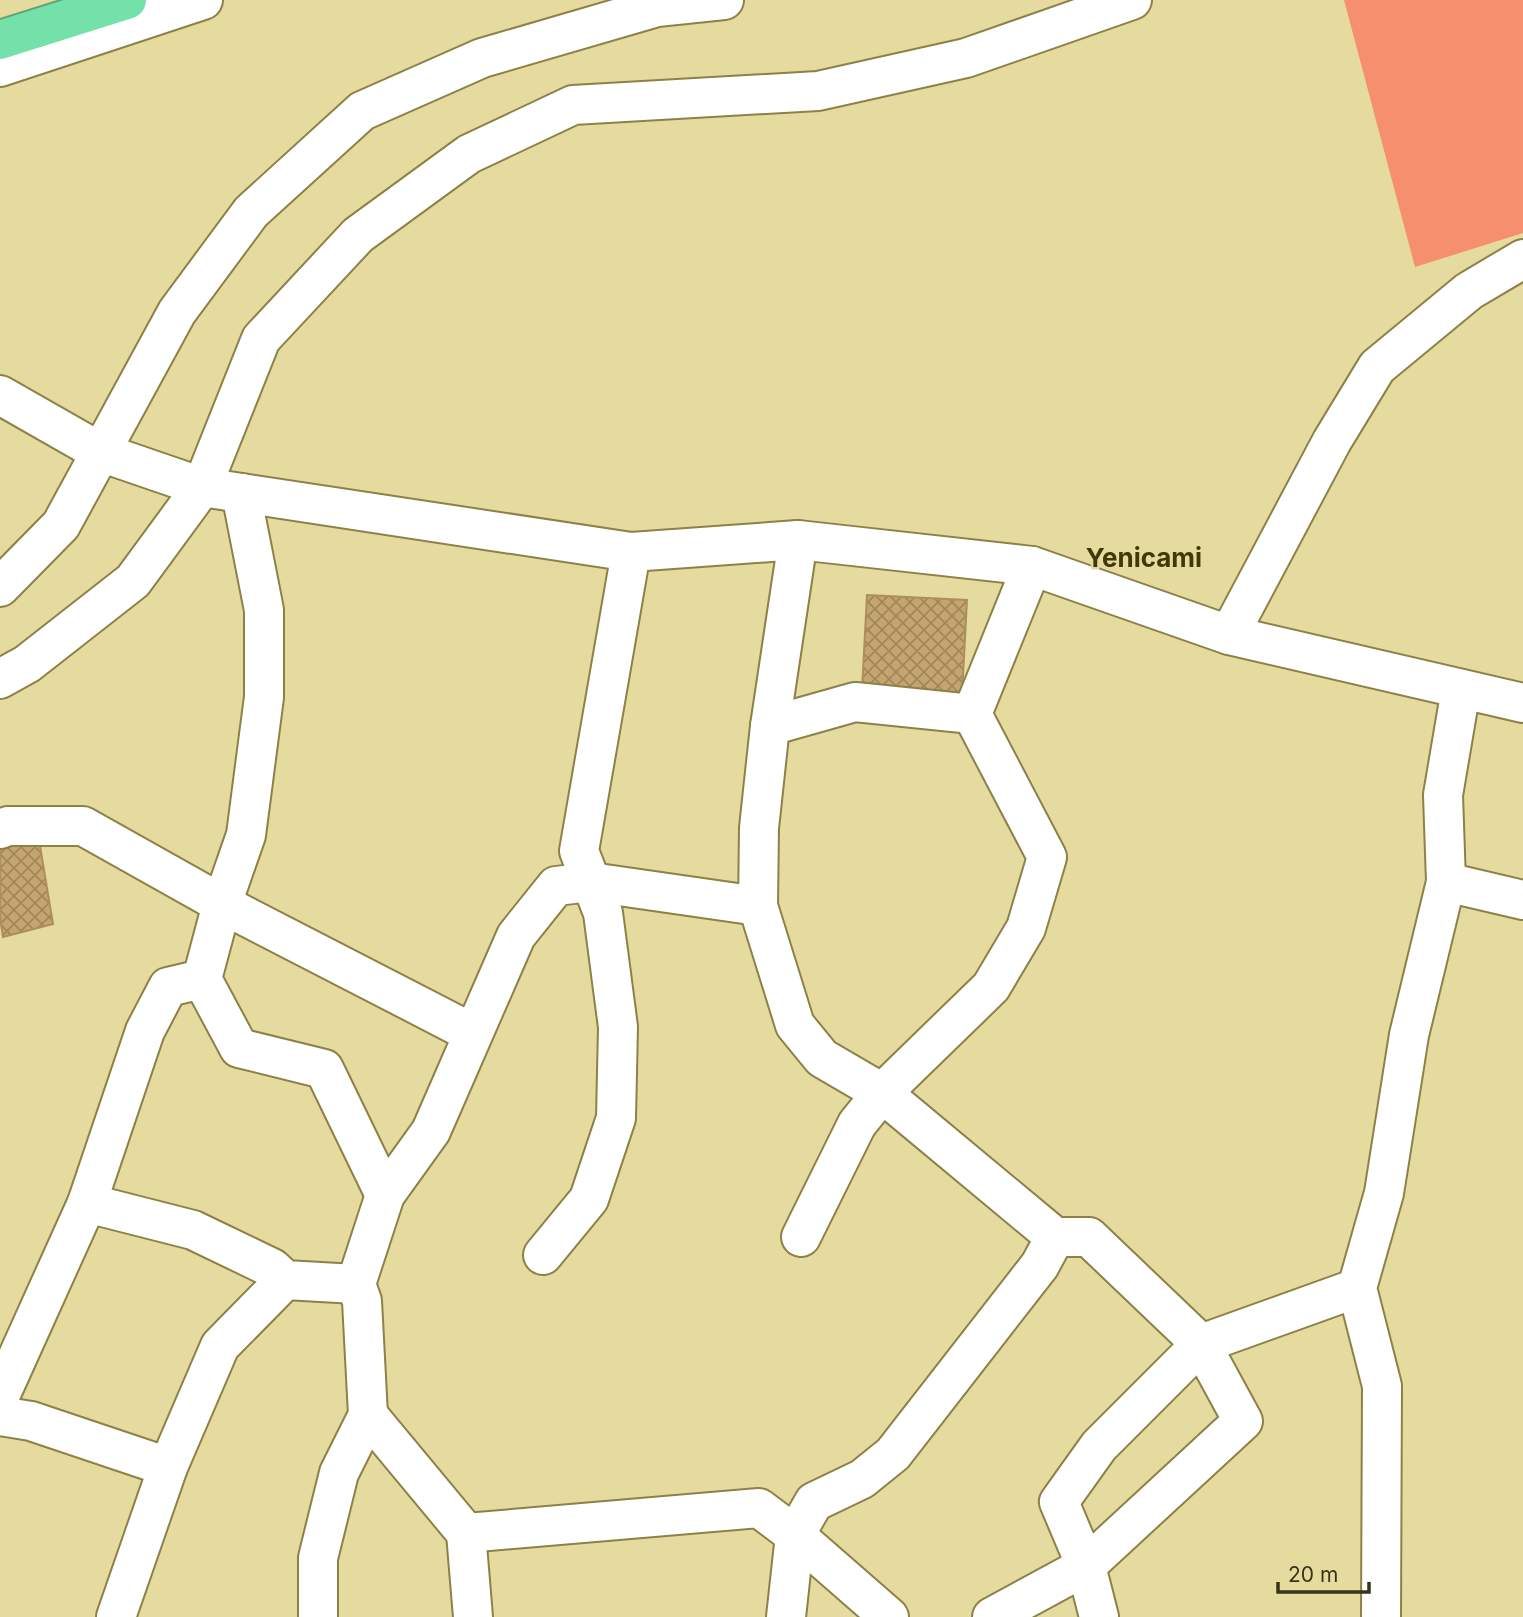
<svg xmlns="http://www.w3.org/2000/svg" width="1523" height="1617" font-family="Inter,sans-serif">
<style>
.pitch{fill:#f58f6d}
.building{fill:url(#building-cross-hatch);stroke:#ae8e5a;stroke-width:2}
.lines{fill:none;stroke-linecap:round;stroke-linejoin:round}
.minor-casing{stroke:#8c8147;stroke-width:42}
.highway-casing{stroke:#5ea477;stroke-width:42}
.minor{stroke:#fff;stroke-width:38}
.highway{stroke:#73e1a9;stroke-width:38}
.labels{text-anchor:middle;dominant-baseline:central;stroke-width:5;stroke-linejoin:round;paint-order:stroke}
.district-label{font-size:26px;font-weight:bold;fill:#403808;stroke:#e6db9e}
</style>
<defs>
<pattern id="building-cross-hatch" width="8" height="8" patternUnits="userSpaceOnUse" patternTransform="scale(1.75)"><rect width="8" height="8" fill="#c5a56f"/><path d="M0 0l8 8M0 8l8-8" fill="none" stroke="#a1875a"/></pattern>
</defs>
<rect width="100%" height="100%" fill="#e6db9e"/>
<path class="pitch" d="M1344,0H1523V233L1415,267Z"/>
<g class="building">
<path d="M867,595L967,600L962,695L862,690Z"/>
<path d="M38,834L53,924L3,937L0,918V849Z"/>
</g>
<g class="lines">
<defs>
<g id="minor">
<path d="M0,67L203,0"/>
<path d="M0,395L100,452L202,487L631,552L798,540L1032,566L1229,635L1523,703"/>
<path d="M241,493L264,610V697L246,835L222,904L202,979L239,1048L324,1069L385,1195"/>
<path d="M798,540L770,726L759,828L758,906L795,1025L822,1058L882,1093L1055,1237H1089L1201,1344L1243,1421L1086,1566L992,1617"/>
<path d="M0,587L61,525L177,312L251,212L362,111L482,58L657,7L724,0"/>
<path d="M1229,635L1332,441L1377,367L1469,291L1523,259"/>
<path d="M0,679L27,664L133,581L202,487L261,339L358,235L469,154L573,105L818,91L966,58L1132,0"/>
<path d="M770,726L855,702L972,714"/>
<path d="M0,829L8,826H83L222,904L472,1033"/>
<path d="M1446,882L1523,900"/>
<path d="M87,1203L193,1230L272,1268L285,1280L356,1284"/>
<path d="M801,1237L857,1124L882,1093L991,987L1026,928L1047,857L972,714L1032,566"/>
<path d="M543,1255L589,1199L616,1118L618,1027L603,913L579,851L631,552"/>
<path d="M0,1396L87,1203L145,1031L168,987L202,979"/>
<path d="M368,1415L466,1533L473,1617"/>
<path d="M0,1416L31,1421L168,1467"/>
<path d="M466,1533L759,1508L795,1535L889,1617"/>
<path d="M116,1617L168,1467L220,1346L285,1280"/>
<path d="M318,1617V1558L339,1473L368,1415L362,1301L356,1284L385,1195L431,1131L516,936L556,886L591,882L758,906"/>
<path d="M786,1617L795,1535L814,1502L862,1479L893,1454L1040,1265L1055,1237"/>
<path d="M1099,1617L1086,1566L1059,1502L1099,1446L1201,1344L1357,1288"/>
<path d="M1381,1617L1382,1386L1357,1288L1384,1193L1409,1035L1446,882L1443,795L1461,689"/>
</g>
<path id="highway" d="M0,40L127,0"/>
</defs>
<use href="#minor" class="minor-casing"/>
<use href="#highway" class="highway-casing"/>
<use href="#minor" class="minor"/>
<use href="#highway" class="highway"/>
</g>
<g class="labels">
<g class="district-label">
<text x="1144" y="557">Yenicami</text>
</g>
</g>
<path d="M1278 1582v10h91v-10" fill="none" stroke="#37331a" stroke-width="3.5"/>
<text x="1288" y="1582" font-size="21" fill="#37331a" stroke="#e6db9e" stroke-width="5" paint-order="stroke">20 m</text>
</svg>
